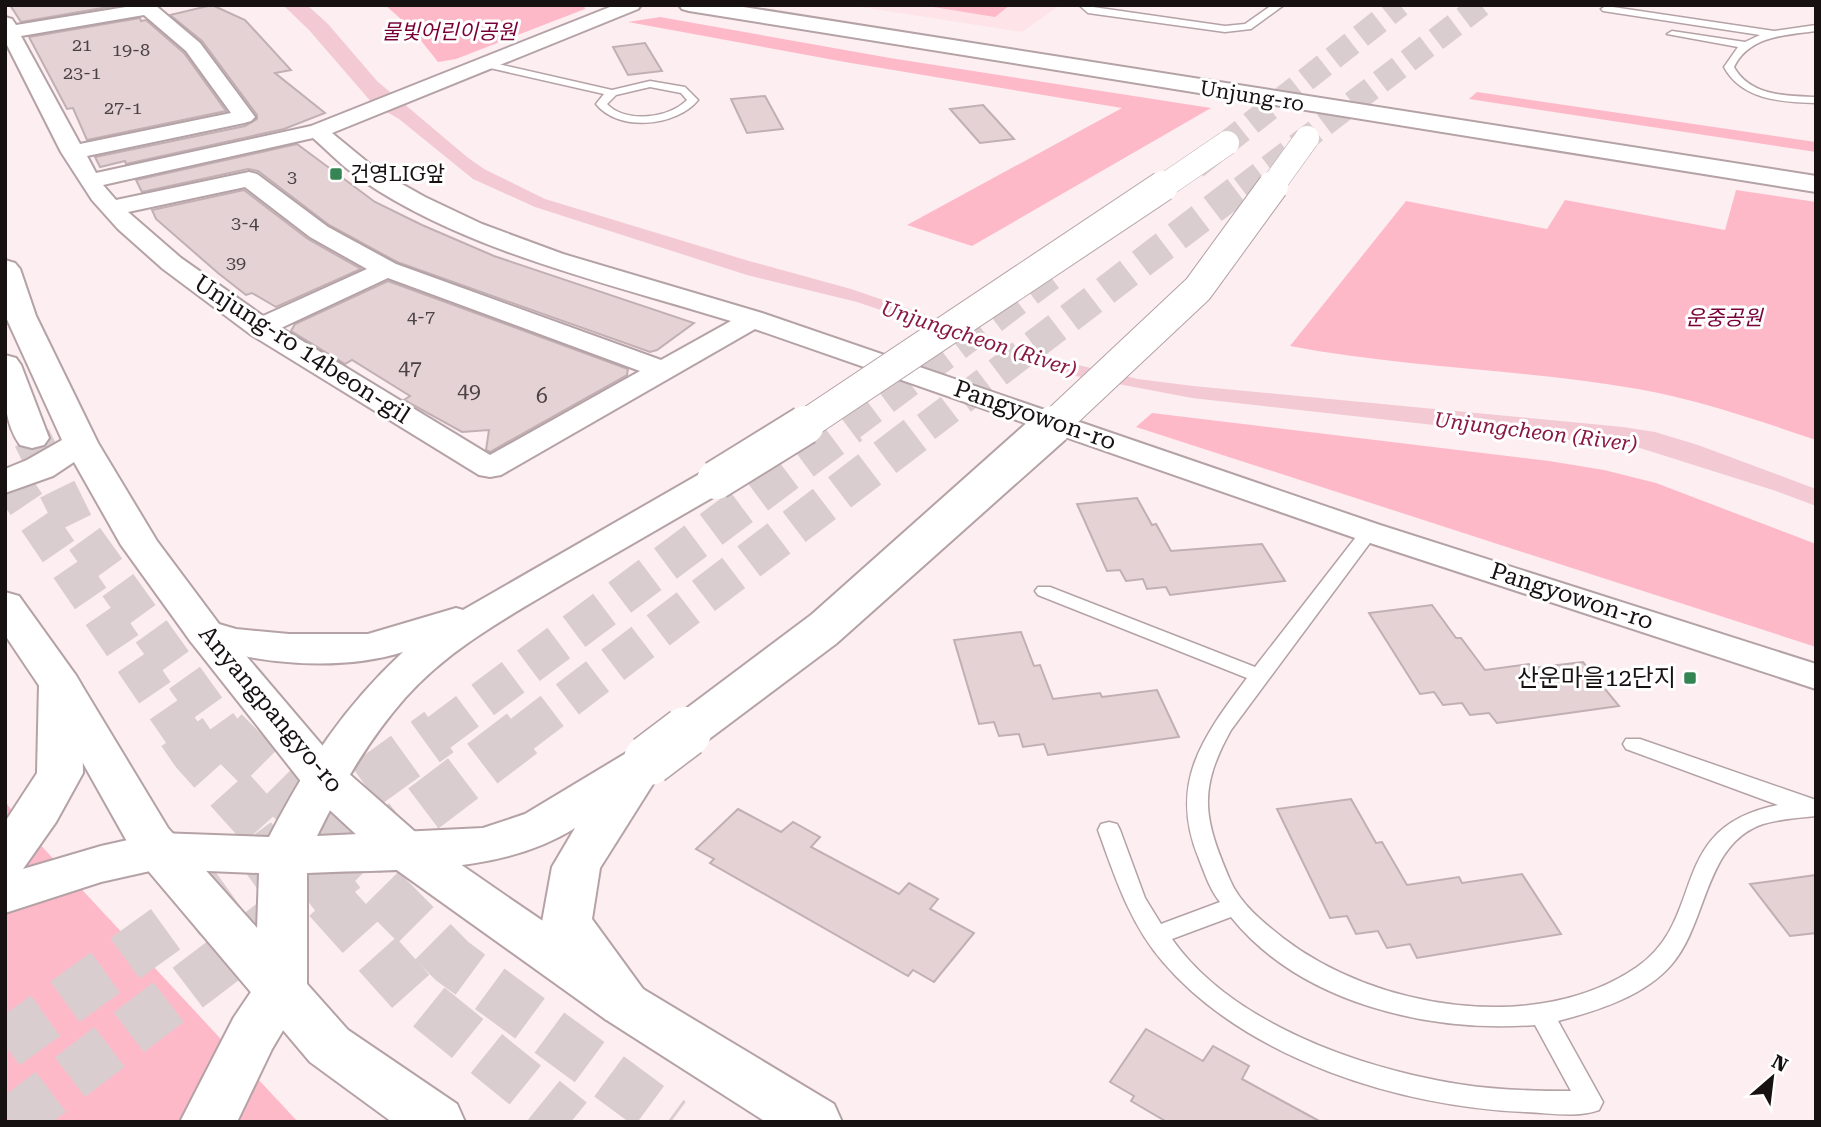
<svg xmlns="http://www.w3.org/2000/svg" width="1821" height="1127" font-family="'Roboto Serif','Noto Sans KR',serif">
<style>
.built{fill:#fee3e8}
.green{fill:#feb9c9}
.water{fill:#f3cad3}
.building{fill:#e4d2d5;stroke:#c1afb3;stroke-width:2}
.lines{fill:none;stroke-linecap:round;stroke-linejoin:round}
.primary-tunnel-far1{stroke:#dacdd0;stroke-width:38;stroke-dasharray:38 19;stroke-linecap:butt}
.primary-tunnel{stroke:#dacdd0;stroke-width:50;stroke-dasharray:50 24;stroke-linecap:butt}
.highway-tunnel-far3{stroke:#dacdd0;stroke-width:24;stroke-dasharray:24 11;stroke-linecap:butt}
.highway-tunnel-far2{stroke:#dacdd0;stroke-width:30;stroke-dasharray:30 15;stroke-linecap:butt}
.highway-tunnel-far1{stroke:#dacdd0;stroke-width:38;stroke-dasharray:38 19;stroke-linecap:butt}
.highway-tunnel{stroke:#dacdd0;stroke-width:50;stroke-dasharray:50 24;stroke-linecap:butt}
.lane-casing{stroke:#b4a2a6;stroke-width:3}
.street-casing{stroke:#b4a2a6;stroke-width:4}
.secondary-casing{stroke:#b4a2a6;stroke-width:4}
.primary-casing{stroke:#b4a2a6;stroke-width:4}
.highway-casing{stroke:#b4a2a6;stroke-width:4}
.lane{fill:#fff;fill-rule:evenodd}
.street{fill:#fff;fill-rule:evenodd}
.secondary{fill:#fff;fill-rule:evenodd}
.primary{fill:#fff;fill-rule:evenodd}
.highway{fill:#fff;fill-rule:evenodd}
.highway-bridge-far3-casing{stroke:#b4a2a6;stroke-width:25;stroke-linecap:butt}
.highway-bridge-far2-casing{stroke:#b4a2a6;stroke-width:32;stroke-linecap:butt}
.highway-bridge-far1-casing{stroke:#b4a2a6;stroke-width:42;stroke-linecap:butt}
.highway-bridge-casing{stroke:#b4a2a6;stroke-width:53;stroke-linecap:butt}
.highway-bridge-far3{stroke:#fff;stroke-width:24}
.highway-bridge-far2{stroke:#fff;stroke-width:30}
.highway-bridge-far1{stroke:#fff;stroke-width:38}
.highway-bridge{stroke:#fff;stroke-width:50}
.poi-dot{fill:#358454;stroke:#fff;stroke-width:2.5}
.labels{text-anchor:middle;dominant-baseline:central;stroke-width:6;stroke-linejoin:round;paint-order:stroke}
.far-number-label{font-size:18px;fill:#4a4143}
.far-park-label{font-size:21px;font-style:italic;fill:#780037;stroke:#fff}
.far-street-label{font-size:21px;fill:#171112;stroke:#fff}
.far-poi-label{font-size:21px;fill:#171112;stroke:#fff;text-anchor:start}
.far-water-label{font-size:21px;font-style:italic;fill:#891843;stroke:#fff}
.number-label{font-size:21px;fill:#4a4143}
.street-label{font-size:24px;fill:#171112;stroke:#fff}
.poi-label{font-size:24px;fill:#171112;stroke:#fff;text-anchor:end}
</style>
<rect width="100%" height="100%" fill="#fdeef1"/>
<path class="built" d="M849,5H1060L1022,32Z"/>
<g class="green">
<path d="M385,5H584L585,9L456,59L438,62L411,28Z"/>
<path d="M921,5H1010L995,17Z"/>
<path d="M660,17L890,58L1211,108L972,246L907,225L1122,108L845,62L628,22Z"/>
<path d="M1477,92L1816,142V152L1469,99Z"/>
<path d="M1736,190L1816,202V440C1757,420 1699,400 1638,389C1523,369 1405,368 1290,346L1406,201L1547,229L1565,200L1725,230Z"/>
<path d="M1152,413L1549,461L1604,470L1656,483L1816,544V647L1136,427Z"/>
<path d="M5,801L21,824L298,1122H5Z"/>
</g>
<path class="water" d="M283,5H307L328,24L377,81L467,157L484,169L545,199L749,261L851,289L1061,361L1138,379L1193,386L1623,427L1655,432L1698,445L1816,489V506L1776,491L1640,448L1192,398L1076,376L857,302L747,275L535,207L473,179L399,119L373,104L309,30Z"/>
<g class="building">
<path d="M10,5H120L21,22Z"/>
<path d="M212,5L245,20L291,70L275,73L325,113L284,129L126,164L125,161L100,167L95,157L245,126L257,119V115L202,41L170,15Z"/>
<path d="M140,18L141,21L146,20L184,53L226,111L87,140L73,108L67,109L29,37Z"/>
<path d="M645,43L662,71L628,75L613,47Z"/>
<path d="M765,96L783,129L747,133L731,99Z"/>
<path d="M983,105L1014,139L980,143L950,109Z"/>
<path d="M297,144L375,202L422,225L494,256L694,323L657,350L650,352L397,262L329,225L258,171L248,169L142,192L136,180Z"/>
<path d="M244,190L308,239L361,269L276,307L252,293L246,295L218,273L156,219L152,210Z"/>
<path d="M388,281L628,369L627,375L490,452L486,450L489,430L462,432L404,400L410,396L352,360L345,364L291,331L295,324Z"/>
<path d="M1137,498L1152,525L1156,524L1171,551L1262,544L1285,581L1170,595L1166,587L1147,589L1143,579L1126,581L1120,570L1107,571L1077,504Z"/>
<path d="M1432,605L1456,638H1461L1485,670L1529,664L1532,668L1583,662L1619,706L1497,723L1489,713L1470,715L1462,703L1443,705L1434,692L1420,694L1369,613Z"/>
<path d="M1021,632L1034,666L1040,665L1053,699L1100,693L1102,697L1157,690L1179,737L1048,755L1044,744L1023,747L1019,734L999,736L994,722L979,724L954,640Z"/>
<path d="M1351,799L1376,843L1382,842L1407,885L1459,877L1462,883L1522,874L1561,934L1417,958L1410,944L1387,948L1378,931L1356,934L1347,916L1330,918L1277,809Z"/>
<path d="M738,809L781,832L793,822L820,837L811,847L899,894L909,883L938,899L930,909L974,933L934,982L913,970L908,976L710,863L714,859L696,849Z"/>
<path d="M1816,875V933L1790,936L1750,884Z"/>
<path d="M1146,1029L1203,1061L1213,1046L1249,1066L1242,1079L1321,1122H1167L1131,1101L1134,1096L1110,1082Z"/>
</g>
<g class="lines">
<g class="primary-tunnel-far1">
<path d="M32,438L76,527L225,734"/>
<path d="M5,473L183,734"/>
</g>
<g class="primary-tunnel">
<path d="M182,732L195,751L414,995L571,1122"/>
<path d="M224,732L452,961L671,1122"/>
</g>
<g class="highway-tunnel-far3">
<path d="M1196,167L1400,5"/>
<path d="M1241,188L1481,5"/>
</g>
<g class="highway-tunnel-far2">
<path d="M849,427L1050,276"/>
<path d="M926,427L1243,186"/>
</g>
<g class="highway-tunnel-far1">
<path d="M437,734L851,425"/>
<path d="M522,734L928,425"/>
</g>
<g class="highway-tunnel">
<path d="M5,1045L439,732"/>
<path d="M11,1122L524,732"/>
</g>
<defs>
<g id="lane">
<path d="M1079,5L1225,26L1245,24L1272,5H1284L1251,29L1225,32L1088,13Z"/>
<path d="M1606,6L1774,31L1816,25V31C1785,35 1749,36 1734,67C1750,96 1786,96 1816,97V103C1781,102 1742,100 1724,67L1738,47L1667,34L1672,31L1745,42L1760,35L1603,11L1601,9Z"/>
<path d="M485,61L612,90L650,81L685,87L698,100C676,127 618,132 596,104L604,94L481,66L480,64ZM650,87L681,93L687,100C670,118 626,124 607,104L616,95Z"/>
<path d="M1369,527L1378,532L1231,730C1197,791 1204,819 1230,880C1240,904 1264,923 1283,938C1375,1009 1537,1036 1637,967C1708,918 1665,827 1778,805L1626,749L1623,744L1626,739H1640L1816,800V816C1798,818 1780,819 1763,824C1704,844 1708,922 1672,964C1645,996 1597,1011 1558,1021L1603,1102L1599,1110C1577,1118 1548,1113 1525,1112C1401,1107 1246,1059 1163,962C1130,924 1115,877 1098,830L1101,824L1109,822L1117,824L1120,830L1145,898L1161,924L1220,902C1210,890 1205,874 1199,859C1168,784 1202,738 1247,678L1038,595L1035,591L1038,587H1050L1255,667L1363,528ZM1231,917C1301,1004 1430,1033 1535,1025L1571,1091C1533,1091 1495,1090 1458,1084C1360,1068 1232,1024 1172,939Z"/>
</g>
<path id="street" d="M138,5H155L200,43L255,117L251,121L244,123L87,156L96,173L311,126L615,5H641L638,9L332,133L377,170L425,197L482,224L563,254L762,313L1380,525L1816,664V689L1358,539L755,329L501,475L490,477L479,475L250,334L163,269L118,229L92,200L61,152L5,41V17L12,19L16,25ZM144,15L186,51L231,113L80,144L21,36ZM313,138C329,152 344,168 362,180C465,251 611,284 731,321L661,360L396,264L328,227L257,174L249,172L116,200L103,185ZM245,187L310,237L367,269L263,316L181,258L128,212ZM388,278L640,371L490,455L281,328Z"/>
<path id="secondary" d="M679,5H731L1816,176V192L689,11L682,9Z"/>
<g id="primary">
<path d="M5,260L15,263L20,269L36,316L98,443L157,541L219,624L339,765L421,837L512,900L643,989L834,1104L842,1122H766L605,1019L387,863L307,789L191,642L121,545L74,462L53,476L5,493V469L27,460L62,440L5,315Z"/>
<path d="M5,355L16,358L21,365L49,438L44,445L32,448L20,445C1,418 5,386 5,355Z"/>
<path d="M5,592L19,596L75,674L168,828L348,1030L457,1104L465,1122H392L310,1062L134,854L42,690L5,635Z"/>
</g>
<path id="highway" d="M716,469L729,472L734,480L729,488C675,519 622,550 568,581C511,615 449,648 405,698C368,740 341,787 317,836L483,828L525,814L633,749L649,744L665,749L671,760L665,771L658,776L600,868L592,919L643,989L650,1004L643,1019L624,1026L605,1019L542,922L552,867L575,828C497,877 396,868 307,873V990L272,1049L237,1122H180L234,1017L255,986L259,873L159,869L101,882L5,913V822L37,773L39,684L45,674L60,670L75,674L81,684L83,773L56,822L23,869L101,846L159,833L269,837C307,764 342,709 403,652C339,672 254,664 191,642L185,633L191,624L205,620L236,629L289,634H368L456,608L463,610L703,472Z"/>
</defs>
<use href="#lane" class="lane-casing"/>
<use href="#street" class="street-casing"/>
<use href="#secondary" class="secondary-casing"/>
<use href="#primary" class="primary-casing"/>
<use href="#highway" class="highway-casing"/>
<use href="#lane" class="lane"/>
<use href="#street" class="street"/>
<use href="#secondary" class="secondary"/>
<use href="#primary" class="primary"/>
<use href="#highway" class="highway"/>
<defs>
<g id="highway-bridge-far3">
<path d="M1161,188L1227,143"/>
<path d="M1271,188L1307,138"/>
</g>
<g id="highway-bridge-far2">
<path d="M802,427L1163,186"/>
<path d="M1051,427L1198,289L1273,186"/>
</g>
<g id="highway-bridge-far1">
<path d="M716,480L805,425"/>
<path d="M684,734L824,629L1053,425"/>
</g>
<path id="highway-bridge" d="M649,760L686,732"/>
</defs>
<use href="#highway-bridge-far3" class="highway-bridge-far3-casing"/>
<use href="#highway-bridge-far2" class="highway-bridge-far2-casing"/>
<use href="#highway-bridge-far1" class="highway-bridge-far1-casing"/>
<use href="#highway-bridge" class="highway-bridge-casing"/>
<use href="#highway-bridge-far3" class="highway-bridge-far3"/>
<use href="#highway-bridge-far2" class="highway-bridge-far2"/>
<use href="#highway-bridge-far1" class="highway-bridge-far1"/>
<use href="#highway-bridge" class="highway-bridge"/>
</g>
<g class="poi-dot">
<rect x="329" y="167" width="14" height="14" rx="3.5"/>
<rect x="1683" y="671" width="14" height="14" rx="3.5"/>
</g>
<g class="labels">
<g class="far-number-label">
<text x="82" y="44">21</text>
<text x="131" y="49">19-8</text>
<text x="82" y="72">23-1</text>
<text x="123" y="107">27-1</text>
<text x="292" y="176">3</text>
<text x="245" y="222">3-4</text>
<text x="236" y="262">39</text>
<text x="421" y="316">4-7</text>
</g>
<g class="far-park-label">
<text x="449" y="32">물빛어린이공원</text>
<text x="1724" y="318">운중공원</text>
</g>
<g class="far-street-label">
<text transform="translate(1252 96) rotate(9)">Unjung-ro</text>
</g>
<g class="far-poi-label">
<text x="350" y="174">건영LIG앞</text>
</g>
<g class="far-water-label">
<text transform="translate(979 339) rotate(18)">Unjungcheon (River)</text>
<text transform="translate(1536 432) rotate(7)">Unjungcheon (River)</text>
</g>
<g class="number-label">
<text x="410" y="368">47</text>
<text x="469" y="391">49</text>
<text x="542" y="396">6</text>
</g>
<g class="street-label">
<text transform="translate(302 349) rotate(33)">Unjung-ro 14beon-gil</text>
<text transform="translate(1035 415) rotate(19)">Pangyowon-ro</text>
<text transform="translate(1572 596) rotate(18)">Pangyowon-ro</text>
<text transform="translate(271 709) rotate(50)">Anyangpangyo-ro</text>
</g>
<g class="poi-label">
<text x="1676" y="678">산운마을12단지</text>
</g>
</g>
<rect width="1821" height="1127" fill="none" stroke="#171112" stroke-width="14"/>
<g transform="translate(1772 1078) rotate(28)" stroke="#ffffff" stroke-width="5" paint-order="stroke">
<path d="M0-5L12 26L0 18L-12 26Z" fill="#171112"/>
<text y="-10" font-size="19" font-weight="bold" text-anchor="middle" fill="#171112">N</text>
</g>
</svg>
